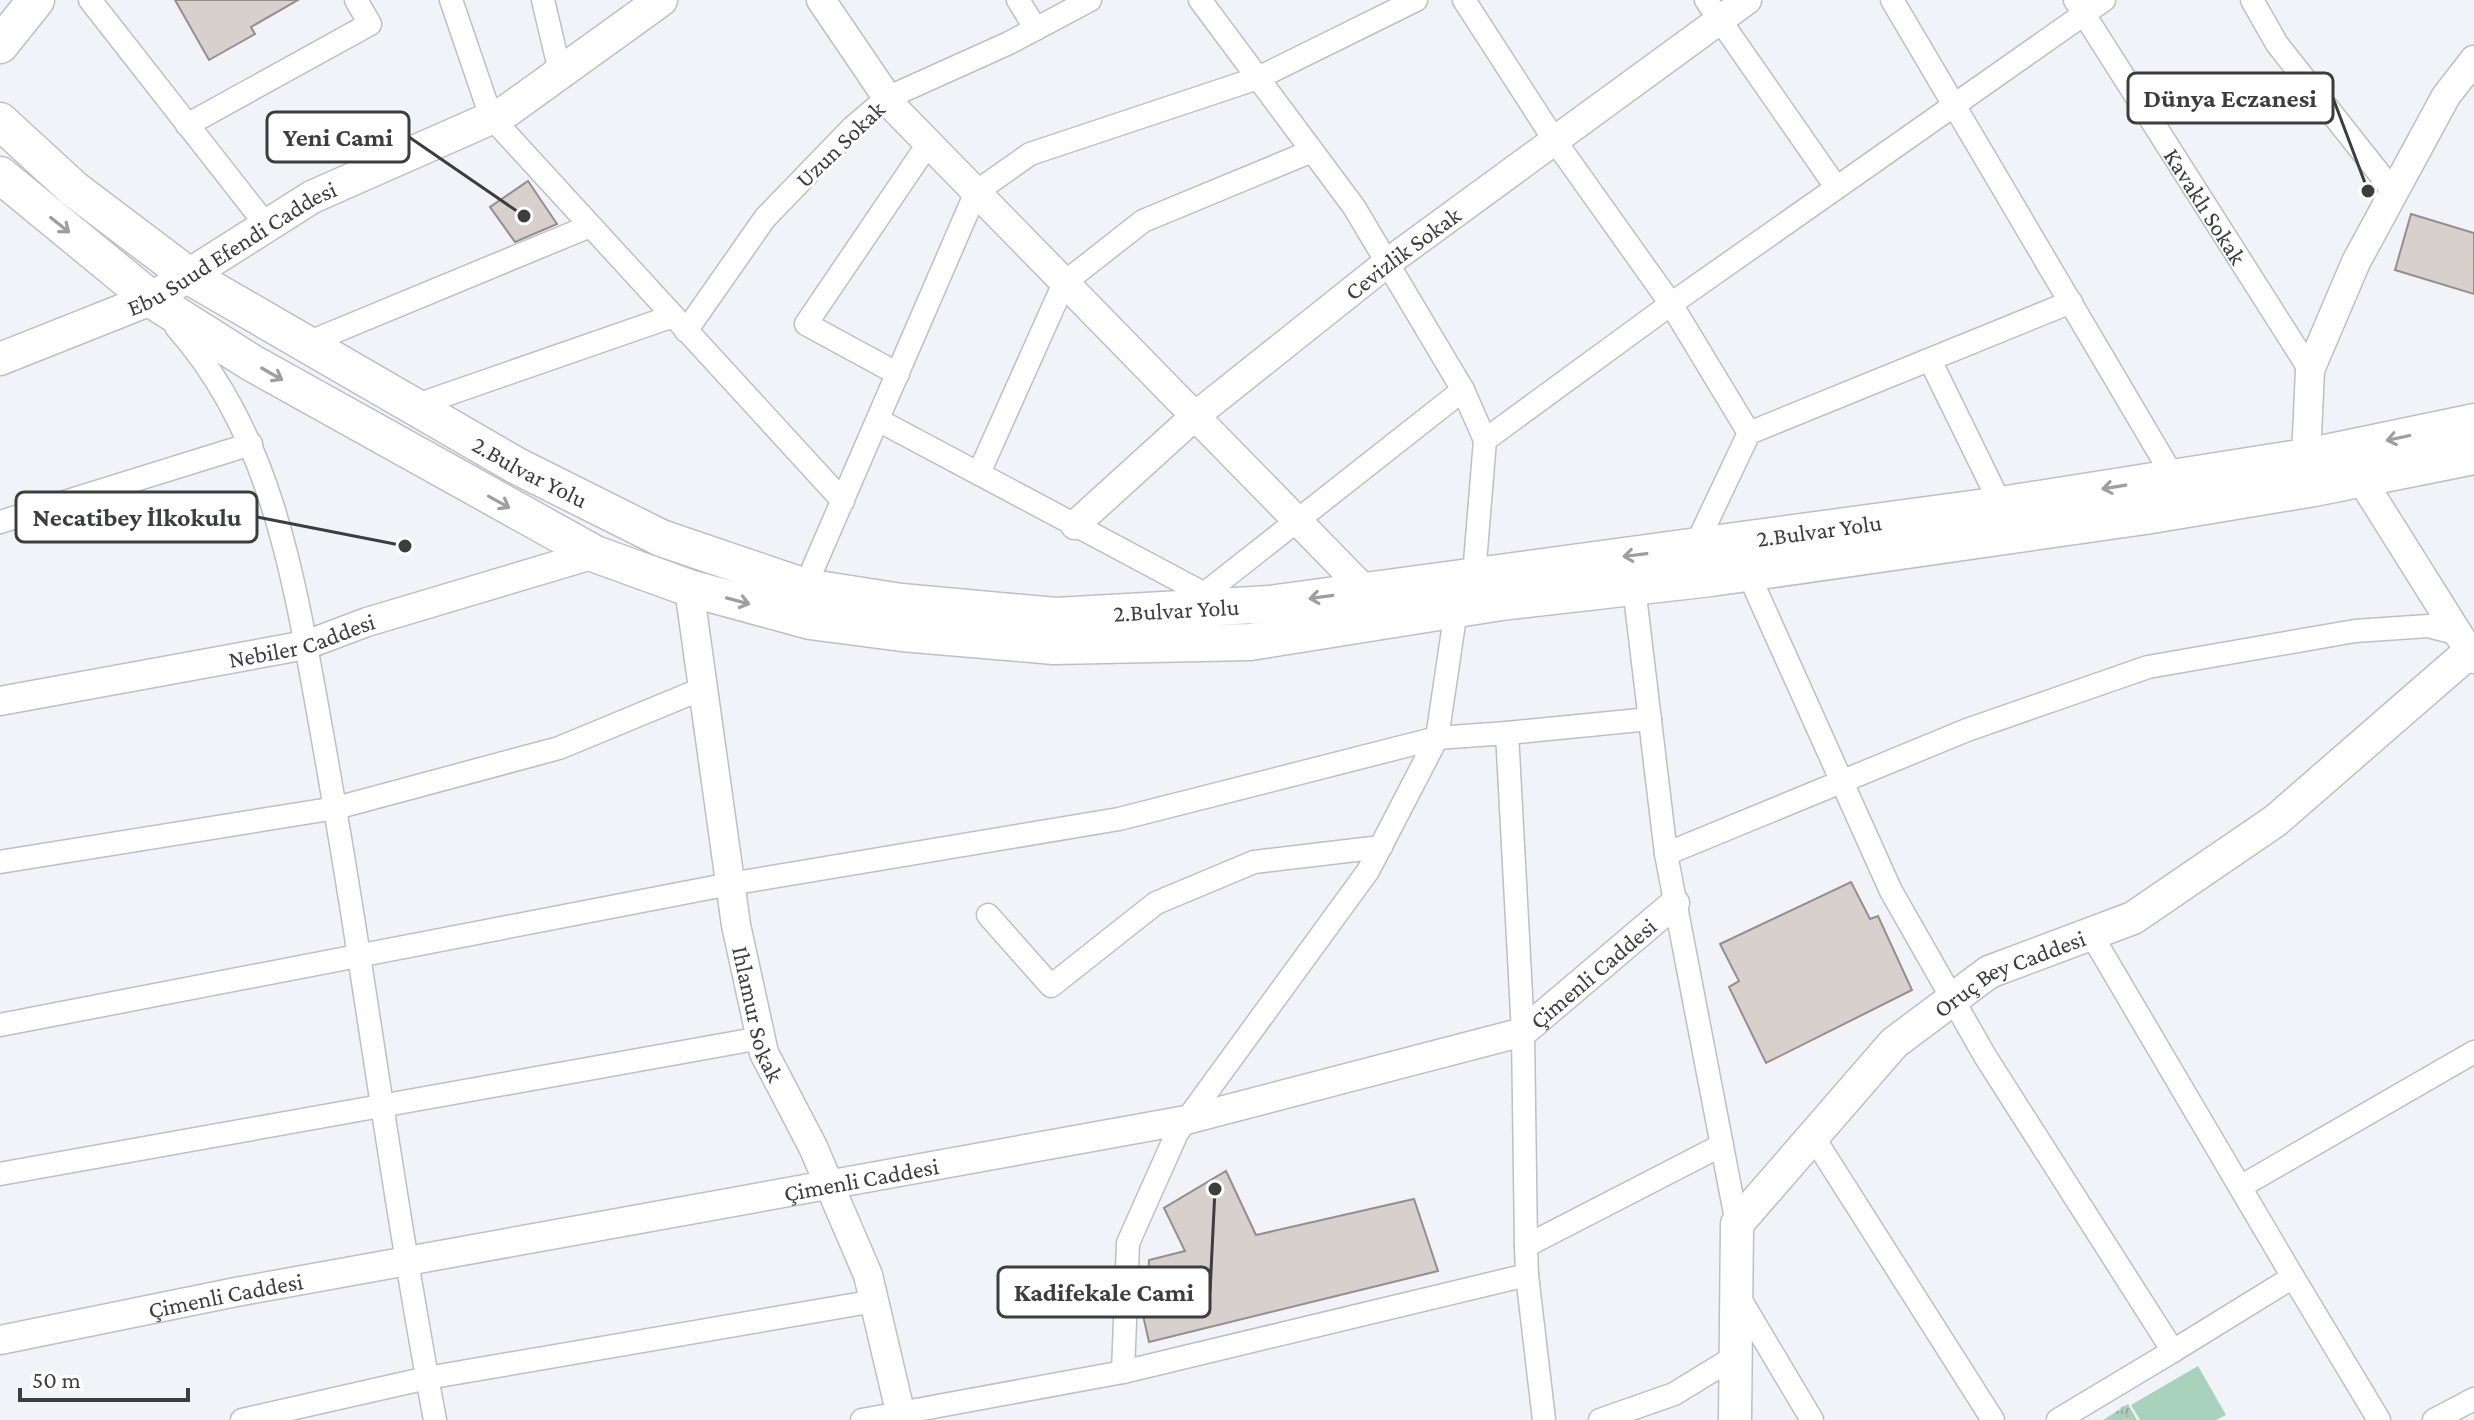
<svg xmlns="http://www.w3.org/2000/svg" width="2474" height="1420" font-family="'Crimson Pro',serif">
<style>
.grass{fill:url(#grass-tufts)}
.garden{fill:#a8d2bc}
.building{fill:#d7d0cd;stroke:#958e8c;stroke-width:2}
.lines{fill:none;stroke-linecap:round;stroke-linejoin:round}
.minor-casing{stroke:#bebfc5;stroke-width:25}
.tertiary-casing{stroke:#bebfc5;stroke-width:31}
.secondary-casing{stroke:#bebfc5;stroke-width:35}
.primary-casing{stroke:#bebfc5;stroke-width:39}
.path{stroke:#b9babf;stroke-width:4;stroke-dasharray:4 4;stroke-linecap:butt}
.minor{stroke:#fff;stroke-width:22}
.tertiary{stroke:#fff;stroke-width:28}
.secondary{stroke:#fff;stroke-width:32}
.primary{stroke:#fff;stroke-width:36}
.oneway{stroke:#9e9e9f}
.labels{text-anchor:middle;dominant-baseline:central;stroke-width:6;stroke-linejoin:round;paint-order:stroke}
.street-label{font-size:24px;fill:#3c3d3f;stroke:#fff}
.leader{fill:none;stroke:#3c3d3f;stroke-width:3}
.callout-dot{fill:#3c3d3f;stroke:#fff;stroke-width:3}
.callout{fill:#fff;stroke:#3c3d3f;stroke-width:3}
.callout-label{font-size:26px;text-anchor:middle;font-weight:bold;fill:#3c3d3f}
</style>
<defs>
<pattern id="grass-tufts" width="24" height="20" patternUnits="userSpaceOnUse" patternTransform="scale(2)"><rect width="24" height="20" fill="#a8d2bc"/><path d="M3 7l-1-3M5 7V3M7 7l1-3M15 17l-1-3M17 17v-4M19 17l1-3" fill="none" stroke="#8aac9a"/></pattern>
</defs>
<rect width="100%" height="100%" fill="#f1f3f9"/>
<path class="grass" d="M2128,1404L2137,1420H2103Z"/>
<path class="garden" d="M2198,1366L2226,1415L2216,1420H2140L2131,1405Z"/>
<g class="building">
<path d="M175,0H298L251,27L255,34L209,60Z"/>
<path d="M528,181L557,224L515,242L490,207Z"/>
<path d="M2411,214L2474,233V294L2395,270Z"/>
<path d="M1851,882L1870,919L1878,916L1912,990L1766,1063L1729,987L1739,981L1720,944Z"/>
<path d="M1226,1171L1256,1235L1414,1199L1438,1271L1149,1342L1140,1302L1148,1287L1149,1260L1185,1251L1164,1208Z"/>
</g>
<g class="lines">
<defs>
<g id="minor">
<path d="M90,0L267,226"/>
<path d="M451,0L491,117L843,501"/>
<path d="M543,0L560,72"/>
<path d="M1018,0L1036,29"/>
<path d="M1200,0L1354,207L1463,390"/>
<path d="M1464,0L1555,141L1671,304L1749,433L2071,302"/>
<path d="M1706,0L1836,187"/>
<path d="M1892,0L2174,478"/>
<path id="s1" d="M2075,0L2310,370"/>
<path d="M2252,0L2277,44L2394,192"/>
<path d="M187,125L370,24L356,0"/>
<path d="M176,327C269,431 293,572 317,706C332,789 346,872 359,956C383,1111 406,1266 435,1420"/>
<path d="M686,331L765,218L853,127L887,98L1009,43L1090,0"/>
<path d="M305,344L590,226"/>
<path d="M1930,360L2001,505"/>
<path d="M898,374L806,324L928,144"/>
<path d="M414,406L673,316"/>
<path d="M878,420L1216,600"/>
<path d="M1485,440L1671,304L2104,0"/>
<path d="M979,473L1064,283L1143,221L1312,151"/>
<path d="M0,522L251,444"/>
<path d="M1695,547L1749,433"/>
<path d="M1748,573L1891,891L1985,1056L2173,1351L2058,1420"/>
<path d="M805,587L976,192L1030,154L1258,78L1416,0"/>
<path d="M1634,587L1666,854L1967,730L2148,667L2355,631L2428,626L2460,634"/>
<path d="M1204,594L1463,390L1485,440L1474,575L1456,610L1437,738L1507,733L1523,1032L1526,1246L1722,1145"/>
<path d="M1507,733L1650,719"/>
<path d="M1437,738L1368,871L1177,1133L1128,1243L1123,1372L1527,1275L1526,1246"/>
<path d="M1666,854L1737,1224"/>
<path d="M0,862L336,808L559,748L704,688"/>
<path d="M988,915L1051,986L1156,903L1254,862L1381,847"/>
<path d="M2091,934L2293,1277L2173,1351"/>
<path d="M0,1025L730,884L1119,819L1437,738"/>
<path d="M1812,1135L1993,1420"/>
<path d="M0,1174L761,1038"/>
<path d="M2240,1187L2474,1052"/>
<path d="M1527,1275L1544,1420"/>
<path d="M2293,1277L2379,1420"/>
<path d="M1737,1294L1812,1420"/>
<path d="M242,1420L427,1378L875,1301"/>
<path d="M862,1420L1123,1372"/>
<path d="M1600,1420L1674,1394L1736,1356"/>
<path d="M2434,1420L2474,1399"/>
</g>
<g id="tertiary">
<path d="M821,0L895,109L1365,590"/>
<path d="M2306,457L2310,370L2356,262L2446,96L2474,60"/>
<path d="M2361,479L2474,659"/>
<path id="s2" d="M1075,525L1195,416L1387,263L1747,0"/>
<path id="s3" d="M689,588L736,925L764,1053L813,1147L868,1275L902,1420"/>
<path id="s4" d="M0,701L306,645L367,622L595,554"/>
<path id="s5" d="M0,1340L236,1292L1186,1120L1523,1032L1675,903"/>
</g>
<g id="secondary">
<path id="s6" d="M0,359L151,299L312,197L507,111L661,0"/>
<path id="s7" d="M1735,1420L1737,1224L1894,1043L1989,972L2133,918L2275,821L2474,648"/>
</g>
<g id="primary">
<path d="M0,45L36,0"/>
<path id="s8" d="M0,121L74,189L189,276L517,466L661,538L805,587L901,602L1056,616L1270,604L2001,505L2306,457L2474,422"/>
<path d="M0,175L151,299L252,363L595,554L689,588L810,621L902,633L1054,646L1250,642L1501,602L1711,578L2145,516L2314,488L2474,456"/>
</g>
</defs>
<use href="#minor" class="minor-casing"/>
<use href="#tertiary" class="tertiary-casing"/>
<use href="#secondary" class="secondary-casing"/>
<use href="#primary" class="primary-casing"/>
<path class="path" d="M2122,1407L2130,1420"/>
<use href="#minor" class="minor"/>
<use href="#tertiary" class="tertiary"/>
<use href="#secondary" class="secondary"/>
<use href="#primary" class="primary"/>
</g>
<defs><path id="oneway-shaft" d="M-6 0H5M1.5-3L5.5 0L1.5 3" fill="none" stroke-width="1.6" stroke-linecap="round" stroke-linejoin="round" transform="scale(2)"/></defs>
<g class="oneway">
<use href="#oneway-shaft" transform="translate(60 225) rotate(39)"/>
<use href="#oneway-shaft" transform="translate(272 374) rotate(30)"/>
<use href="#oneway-shaft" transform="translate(2398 438) rotate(168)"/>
<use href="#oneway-shaft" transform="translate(2114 487) rotate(171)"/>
<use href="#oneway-shaft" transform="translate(499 502) rotate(29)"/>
<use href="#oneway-shaft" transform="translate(1635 555) rotate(173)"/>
<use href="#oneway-shaft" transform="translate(1321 597) rotate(172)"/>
<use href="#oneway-shaft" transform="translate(738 601) rotate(15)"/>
</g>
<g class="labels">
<g class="street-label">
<text transform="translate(840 144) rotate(-44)">Uzun Sokak</text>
<text stroke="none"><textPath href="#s1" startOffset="244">Kavaklı Sokak</textPath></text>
<text stroke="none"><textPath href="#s6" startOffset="258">Ebu Suud Efendi Caddesi</textPath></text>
<text stroke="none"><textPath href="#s2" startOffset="426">Cevizlik Sokak</textPath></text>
<text stroke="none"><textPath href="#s8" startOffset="638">2.Bulvar Yolu</textPath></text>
<text stroke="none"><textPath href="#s8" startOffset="1958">2.Bulvar Yolu</textPath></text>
<text stroke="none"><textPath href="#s8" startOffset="1310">2.Bulvar Yolu</textPath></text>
<text stroke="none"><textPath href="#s4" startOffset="308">Nebiler Caddesi</textPath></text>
<text stroke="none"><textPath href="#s5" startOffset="1646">Çimenli Caddesi</textPath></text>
<text stroke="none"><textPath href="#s7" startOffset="572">Oruç Bey Caddesi</textPath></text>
<text stroke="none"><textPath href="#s3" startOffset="432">Ihlamur Sokak</textPath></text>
<text stroke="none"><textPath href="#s5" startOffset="876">Çimenli Caddesi</textPath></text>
<text stroke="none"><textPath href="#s5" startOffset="230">Çimenli Caddesi</textPath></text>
</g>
</g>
<path class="leader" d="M2368 191L2333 98M524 216L409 137M405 546L257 517M1215 1189L1210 1292"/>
<g class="callout-dot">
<circle cx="2368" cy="191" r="8"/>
<circle cx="524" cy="216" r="8"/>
<circle cx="405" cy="546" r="8"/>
<circle cx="1215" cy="1189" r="8"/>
</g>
<g class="callout">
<rect x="2128" y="73" width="205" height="50" rx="8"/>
<rect x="267" y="112" width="142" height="50" rx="8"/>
<rect x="16" y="492" width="241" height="50" rx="8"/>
<rect x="998" y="1267" width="212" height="50" rx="8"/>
</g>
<g class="callout-label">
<text x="2230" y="107">Dünya Eczanesi</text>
<text x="338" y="146">Yeni Cami</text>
<text x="137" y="526">Necatibey İlkokulu</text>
<text x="1104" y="1301">Kadifekale Cami</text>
</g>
<path d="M20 1388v12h168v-12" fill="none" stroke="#3c3d3f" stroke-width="4"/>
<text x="32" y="1388" font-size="24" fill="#3c3d3f" stroke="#ffffff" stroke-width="6" paint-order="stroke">50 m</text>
</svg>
